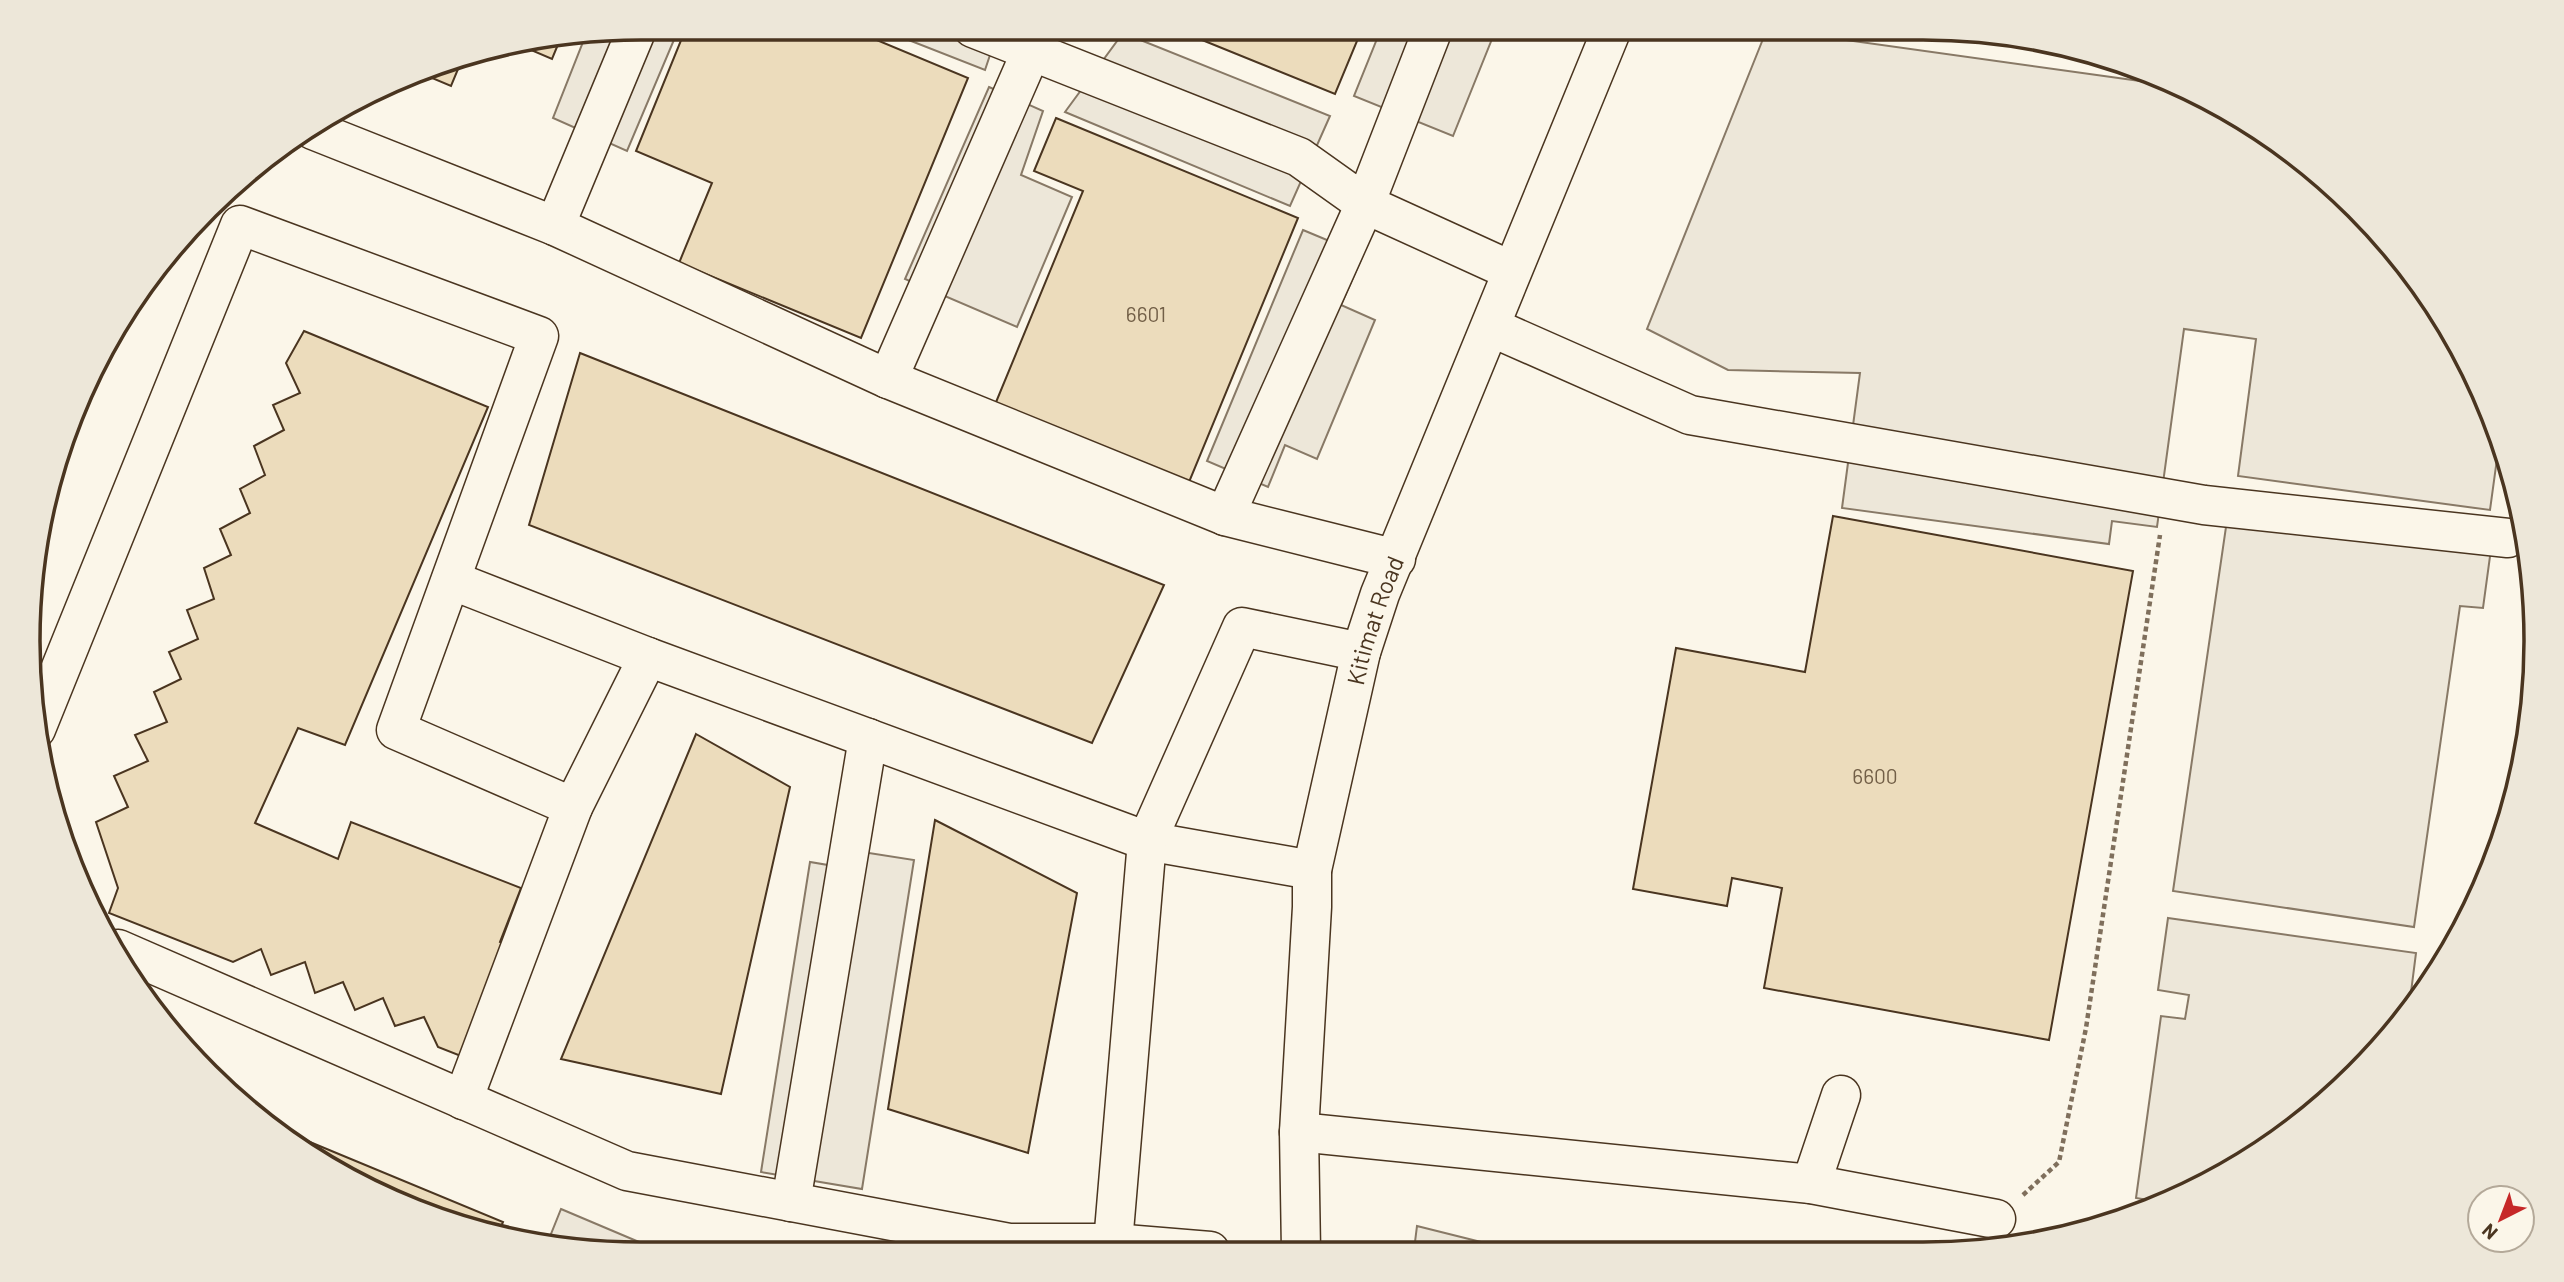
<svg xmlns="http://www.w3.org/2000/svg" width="2564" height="1282" font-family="Barlow,sans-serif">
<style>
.parking{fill:#ede7d9;stroke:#887966;stroke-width:2}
.building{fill:#ecdcbc;stroke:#4a3520;stroke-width:2}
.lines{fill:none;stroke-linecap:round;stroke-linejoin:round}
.minor-casing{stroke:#4a3520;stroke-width:41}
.path{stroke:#7f6f5c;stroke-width:4.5;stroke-dasharray:5 3.5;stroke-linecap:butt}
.minor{stroke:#fbf6e9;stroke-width:38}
.labels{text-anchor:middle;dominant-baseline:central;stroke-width:5;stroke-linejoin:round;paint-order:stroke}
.number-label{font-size:21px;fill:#725f47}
.street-label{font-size:24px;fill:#4a3520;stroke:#fbf6e9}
.rim{fill:none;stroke:#4a3520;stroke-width:3.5}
</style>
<rect width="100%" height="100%" fill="#fbf6e9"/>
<g class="parking">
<path d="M641,28H679L627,151L553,118L585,37Z"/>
<path d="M878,28H999L985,70Z"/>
<path d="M1381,29H1496L1453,136L1354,96Z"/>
<path d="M1767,29L2183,87L2296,154L2384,237L2454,334L2500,437L2490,510L2238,476L2256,339L2184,329L2157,527L2112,521L2109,544L1842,508L1860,373L1728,370L1647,329Z"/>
<path d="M1123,33L1330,116L1290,206L1065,112Z"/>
<path d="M989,87L1043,111L1021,175L1072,197L1017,327L905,279Z"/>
<path d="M1303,230L1363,255L1341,305L1375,320L1317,459L1285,445L1268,487L1207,461Z"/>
<path d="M2227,520L2494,527L2483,608L2460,606L2414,927L2173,891Z"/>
<path d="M837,848L914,860L862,1189L761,1172L810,862L834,866Z"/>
<path d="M2168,918L2416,953L2409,1008L2384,1045L2296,1128L2166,1203L2136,1198L2161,1016L2185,1019L2189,995L2158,990Z"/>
<path d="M561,1209L665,1253H601L547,1244Z"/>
<path d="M1417,1226L1513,1250H1414Z"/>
</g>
<g class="building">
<path d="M686,28H848L968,78L861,338L679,263L712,183L636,151Z"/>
<path d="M1175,29H1362L1335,94Z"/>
<path d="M559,42L552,59L524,47Z"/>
<path d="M463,57L451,86L420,73L444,61Z"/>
<path d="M1056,118L1298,218L1187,487L994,407L1083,191L1034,171Z"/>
<path d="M304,331L488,407L345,745L298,728L255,823L338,859L351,822L521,888L500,942L514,948L471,1060L438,1047L424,1017L395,1026L383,998L355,1010L343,982L315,993L305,962L271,975L261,949L233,962L109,913L118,888L96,822L128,807L114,776L148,761L135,735L167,722L154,692L181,679L169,652L198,639L187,610L214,599L204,568L231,555L220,529L250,513L240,489L265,475L254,446L284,430L273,405L300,393L286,363Z"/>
<path d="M580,353L1164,585L1092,743L529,525Z"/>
<path d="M1833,516L2133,571L2049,1040L1764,988L1782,888L1732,878L1727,906L1633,889L1676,648L1805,672Z"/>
<path d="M696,734L790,787L721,1094L561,1059Z"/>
<path d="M935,820L1077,893L1028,1153L888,1109Z"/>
<path d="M293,1135L503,1222L497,1236L483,1233L370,1191Z"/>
</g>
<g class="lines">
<defs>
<g id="minor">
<path d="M973,28L1299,157L1365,204L1512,271"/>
<path d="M313,130L555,226L888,379L1225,516"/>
<path d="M555,226L637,29"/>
<path d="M1491,327L1690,415L2204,505L2508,538"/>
<path d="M888,379L1041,29"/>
<path d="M1396,559L1225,516L1365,204L1433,29"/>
<path d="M451,580L648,657"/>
<path d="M36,729L240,225L539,336L396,730L573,807L463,1100"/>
<path d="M573,807L648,657L1147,841L1312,870"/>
<path d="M118,949L627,1171L1009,1243H1113L1210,1251"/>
<path d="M1299,1132L1811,1184L1996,1219"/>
<path d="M1811,1184L1841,1095"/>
<path d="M791,1202L868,738"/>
<path d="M1113,1243L1147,841L1242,627L1361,652"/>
<path id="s1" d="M1301,1251L1299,1132L1312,907V870L1361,652L1380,594L1612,29"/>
</g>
</defs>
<use href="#minor" class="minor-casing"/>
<path class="path" d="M2023,1195L2059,1162L2086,1028L2160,535"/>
<use href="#minor" class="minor"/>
</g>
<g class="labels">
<g class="number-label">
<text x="1146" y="313">6601</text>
<text x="1875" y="775">6600</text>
</g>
<g class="street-label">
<text stroke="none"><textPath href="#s1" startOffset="639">Kitimat Road</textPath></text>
</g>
</g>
<path d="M0 0H2564V1282H0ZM641 40H1923A601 601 0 0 1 2524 641V641A601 601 0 0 1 1923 1242H641A601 601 0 0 1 40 641V641A601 601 0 0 1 641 40Z" fill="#ede7d9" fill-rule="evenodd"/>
<path class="rim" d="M641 40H1923A601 601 0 0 1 2524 641V641A601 601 0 0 1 1923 1242H641A601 601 0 0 1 40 641V641A601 601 0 0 1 641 40Z"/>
<g transform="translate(2501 1219) rotate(222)"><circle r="33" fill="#fbf6e9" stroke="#b4a999" stroke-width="2"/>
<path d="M0-5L12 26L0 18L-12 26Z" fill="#c62828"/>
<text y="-10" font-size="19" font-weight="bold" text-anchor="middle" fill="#4a3520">N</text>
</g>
</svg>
